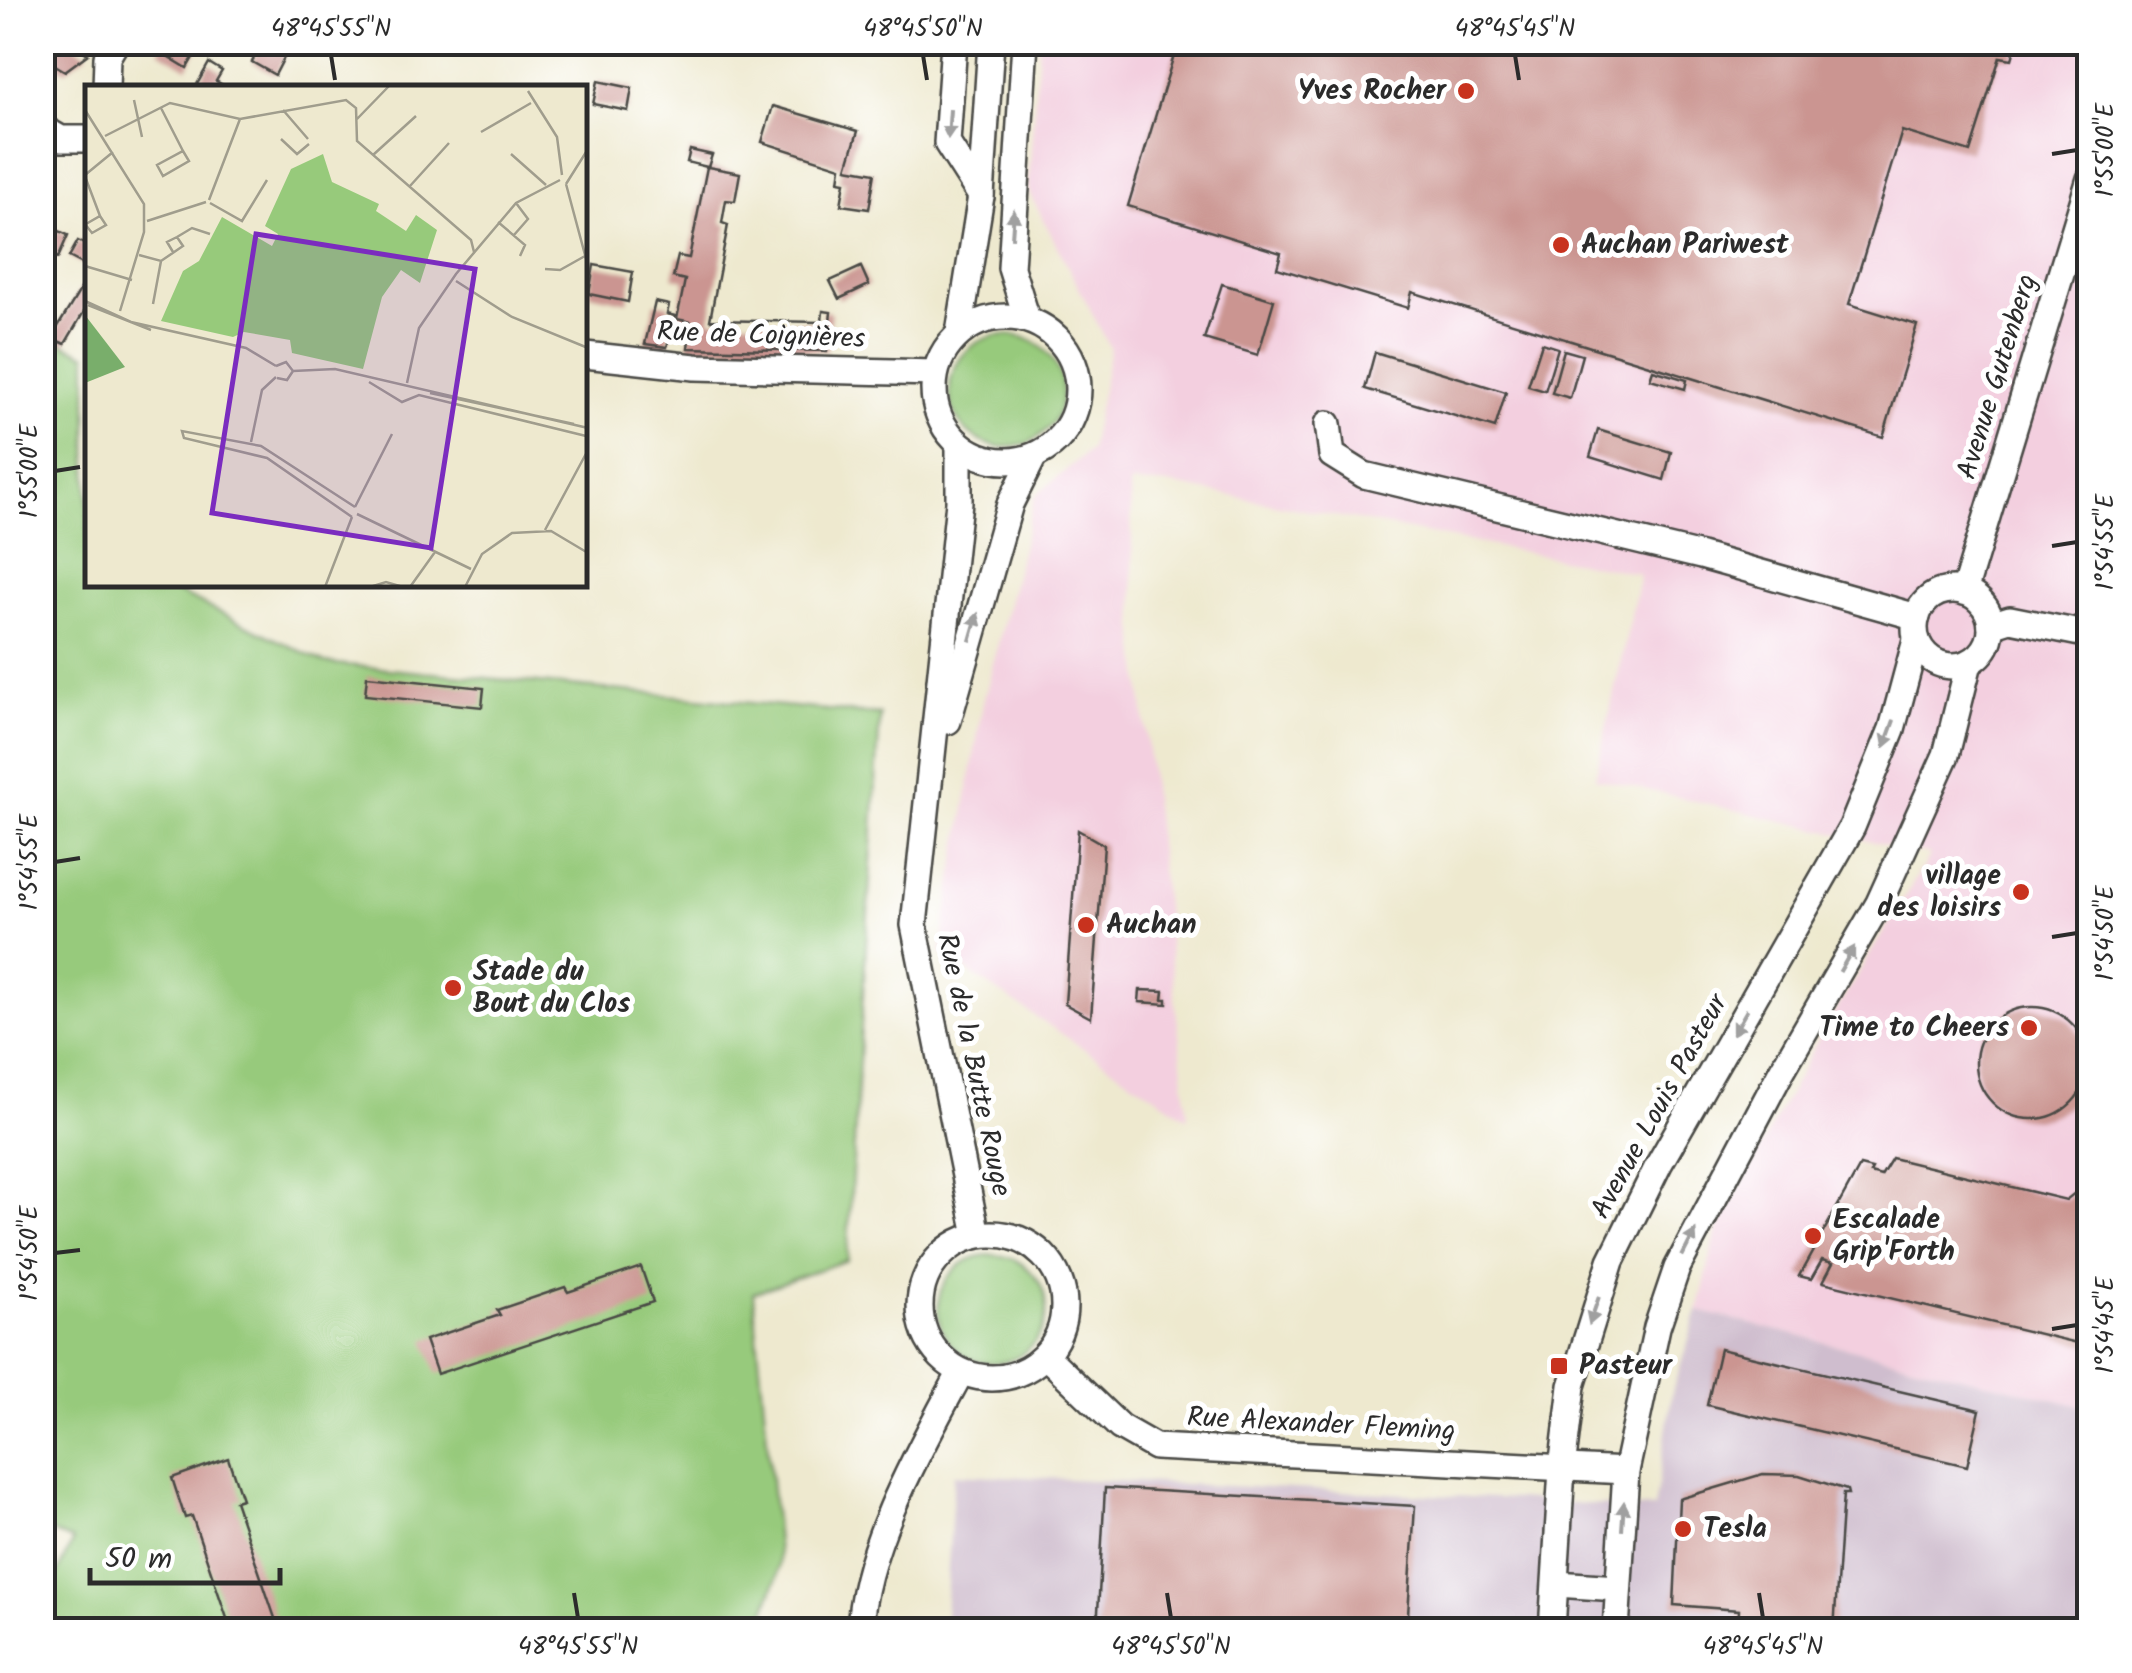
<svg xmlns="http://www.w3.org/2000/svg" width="2132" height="1673" font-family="Kalam,sans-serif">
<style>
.built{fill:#f3cfdf}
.industrial{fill:#cfbdce}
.grass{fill:#97ca7b;stroke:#617a53;stroke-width:2.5}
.building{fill:#cb9591}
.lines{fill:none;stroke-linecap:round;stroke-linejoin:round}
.minor-casing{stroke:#484844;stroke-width:30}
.minor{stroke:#fff;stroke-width:25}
.oneway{fill:#a0a0a0}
.ticks{fill:none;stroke:#2b2b2b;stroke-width:4}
.poi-dot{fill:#c8321e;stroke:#fff;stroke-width:4}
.labels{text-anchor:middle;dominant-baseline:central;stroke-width:10;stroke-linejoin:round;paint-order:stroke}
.poi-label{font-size:28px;font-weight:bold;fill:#2b2b2b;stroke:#fff;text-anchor:start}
.street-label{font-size:28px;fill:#2b2b2b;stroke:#fff}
.inset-road{fill:none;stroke:#a09d8d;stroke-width:2.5}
.view{fill:#7b2cbf;fill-opacity:0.15;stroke:#7b2cbf;stroke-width:5}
.inset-edge{fill:none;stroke:#2b2b2b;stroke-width:5}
.neatline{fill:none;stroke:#2b2b2b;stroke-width:4}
.ticks-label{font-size:25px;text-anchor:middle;fill:#2b2b2b}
</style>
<rect width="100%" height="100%" fill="#fff"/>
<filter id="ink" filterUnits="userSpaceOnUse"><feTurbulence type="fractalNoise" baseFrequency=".01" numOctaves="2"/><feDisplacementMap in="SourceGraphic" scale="20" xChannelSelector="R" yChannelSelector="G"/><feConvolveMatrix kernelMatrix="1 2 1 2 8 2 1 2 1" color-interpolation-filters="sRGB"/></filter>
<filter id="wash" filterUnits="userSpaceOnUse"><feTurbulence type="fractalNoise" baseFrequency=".0048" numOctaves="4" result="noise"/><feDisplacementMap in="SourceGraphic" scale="40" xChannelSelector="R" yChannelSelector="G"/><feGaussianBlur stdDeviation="2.25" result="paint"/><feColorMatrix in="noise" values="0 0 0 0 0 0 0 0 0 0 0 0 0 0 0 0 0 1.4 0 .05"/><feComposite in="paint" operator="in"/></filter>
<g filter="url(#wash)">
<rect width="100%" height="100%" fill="#eee9cf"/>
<path class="built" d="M1039,43H2089V1408L1698,1311L1717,1230L1813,1048L1930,855L1595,778L1640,574L1174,485L1130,483L1135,629L1188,1118L940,953L983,703L1035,496L1090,450L1110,348L1028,190Z"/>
<path class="industrial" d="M1698,1311L2089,1408V1630H944L954,1474L1517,1499L1654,1509L1673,1388Z"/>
<g class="grass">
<circle cx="1006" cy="391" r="56"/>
<path d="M42,338H51L87,355L88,585H163L325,663L880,715L847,1260L753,1293L779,1563L777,1578L758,1630H43V1603L73,1540L43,1529Z"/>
<circle cx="992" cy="1309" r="54"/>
</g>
<g id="blocks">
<g class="building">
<path d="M42,42H69L88,54L65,71L42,57Z"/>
<path d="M164,42H202L187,68L159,51Z"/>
<path d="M262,42H279L289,48L275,75L252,62Z"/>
<path d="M1178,42H2017L2012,59L2000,57L1970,152L1902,131L1849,304L1917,325L1883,437L1412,292L1408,308L1277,268L1281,253L1128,206Z"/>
<path d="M209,63L222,71L216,81L228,88H195Z"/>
<path d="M598,81L632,88L628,111L593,104Z"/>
<path d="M773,106L858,131L847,168L875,173L869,209L841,205L845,182L839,181L841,167L762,142Z"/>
<path d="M690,150L712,155L708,167L740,173L735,201L726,200L722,223L728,225L710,320L822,322L823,311L831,312L827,351L688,348L691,322L677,319L685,280L673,277L678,256L689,258L707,167L687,162Z"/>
<path d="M42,223L68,235L58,258L42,251Z"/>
<path d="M78,241L88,246V267L69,257Z"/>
<path d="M594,265L633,272L628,302L589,294Z"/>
<path d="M861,267L869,285L839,299L830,281Z"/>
<path d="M88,277V305L65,344L51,338Z"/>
<path d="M1222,284L1274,300L1258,355L1204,339Z"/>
<path d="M655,302L669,305L667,314L675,316L667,347L645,344Z"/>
<path d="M1542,343L1558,348L1545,391L1528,386Z"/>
<path d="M1564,350L1582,355L1570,398L1552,393Z"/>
<path d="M1375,352L1506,392L1495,428L1365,389Z"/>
<path d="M1653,370L1687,380L1685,389L1650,379Z"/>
<path d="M1598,430L1671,452L1664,480L1590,457Z"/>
<path d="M367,676L484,688L482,707L365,695Z"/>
<path d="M1078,830L1104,845L1091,1018L1065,1004Z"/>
<path d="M1140,990L1164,991L1163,999H1167V1004L1139,1002Z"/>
<circle cx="2032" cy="1063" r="56"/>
<path d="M1892,1158L2066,1200L2090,1181V1346L1823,1282L1833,1263L1822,1260L1811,1279L1799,1276L1860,1166L1872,1169L1870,1173L1881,1176Z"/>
<path d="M641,1267L653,1302L437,1374L425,1340L500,1315L497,1310L565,1287L568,1292Z"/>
<path d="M1720,1349L1980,1410L1967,1466L1707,1405Z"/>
<path d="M228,1458L242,1499L235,1501L279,1630H231L192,1516L185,1518L172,1478Z"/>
<path d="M1763,1474L1799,1475L1847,1490L1848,1494H1843L1834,1630H1738L1739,1610L1674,1605L1679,1499Z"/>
<path d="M1105,1488L1415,1506L1407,1630H1097Z"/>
</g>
</g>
</g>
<g filter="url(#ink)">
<use href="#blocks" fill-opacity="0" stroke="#484844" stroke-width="2.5"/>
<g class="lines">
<defs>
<g id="minor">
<path d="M954,42L947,143L981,196"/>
<path d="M1025,42L1011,268L1027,319"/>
<path d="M106,88L107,57L116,42"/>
<path d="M42,128L61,139H88"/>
<circle cx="1006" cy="389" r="72"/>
<path d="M959,333L981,196L991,42"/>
<path d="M585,355L695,367L935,373"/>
<path d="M1328,424L1332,455L1364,475L1701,556L1917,617"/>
<path d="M959,444V502L914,925L977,1235"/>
<circle cx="1953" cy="628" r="38"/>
<path d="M1964,592L2090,179"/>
<path d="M1991,625L2010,619L2090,635"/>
<path d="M948,721L1010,504L1034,456"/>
<circle cx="992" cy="1306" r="72"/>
<path d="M1046,1356L1120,1427L1155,1447L1626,1471"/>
<path d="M1556,1584L1618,1588"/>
<path d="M860,1630C863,1547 922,1445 961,1372"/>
<path d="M1552,1630L1562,1469L1572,1386L1611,1261L1659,1164L1852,827L1892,729L1916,640"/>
<path d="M1616,1630L1626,1471L1657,1327L1677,1268L1781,1072L1879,903L1946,755L1969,663"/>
</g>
</defs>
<use href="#minor" class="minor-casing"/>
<use href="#minor" class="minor"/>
</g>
<defs><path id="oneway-solid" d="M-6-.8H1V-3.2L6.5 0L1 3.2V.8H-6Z" transform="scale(2.5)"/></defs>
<g class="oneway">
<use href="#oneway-solid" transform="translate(949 124) rotate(94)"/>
<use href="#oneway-solid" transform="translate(1013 224) rotate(-86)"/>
<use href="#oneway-solid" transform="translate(974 627) rotate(-74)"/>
<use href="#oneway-solid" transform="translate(1889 734) rotate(110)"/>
<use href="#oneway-solid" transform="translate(1847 959) rotate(-60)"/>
<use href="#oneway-solid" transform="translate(1740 1022) rotate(120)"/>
<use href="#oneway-solid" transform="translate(1689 1243) rotate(-63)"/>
<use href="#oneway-solid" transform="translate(1594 1311) rotate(109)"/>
<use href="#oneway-solid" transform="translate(1623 1516) rotate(-86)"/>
</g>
</g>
<path class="ticks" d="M331,55L335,80M923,55L927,80M1515,55L1519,80M2052,154L2077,150M55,471L80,467M2052,546L2077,542M55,862L80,858M2052,937L2077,933M55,1253L80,1250M2052,1329L2077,1325M574,1593L578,1618M1167,1593L1171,1618M1759,1593L1763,1618"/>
<g class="poi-dot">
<circle cx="1466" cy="91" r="10"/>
<circle cx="1561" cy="245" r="10"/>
<circle cx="2021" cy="892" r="10"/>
<circle cx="1086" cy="925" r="10"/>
<circle cx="453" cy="988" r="10"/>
<circle cx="2029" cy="1028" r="10"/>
<circle cx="1813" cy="1236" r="10"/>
<rect x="1549" y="1356" width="20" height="20" rx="5"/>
<circle cx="1683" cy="1529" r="10"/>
</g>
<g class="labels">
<g class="poi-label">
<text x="1446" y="91" text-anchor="end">Yves Rocher</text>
<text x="1581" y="245">Auchan Pariwest</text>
<text x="2001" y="876" text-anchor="end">village<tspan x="2001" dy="32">des loisirs</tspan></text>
<text x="1106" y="925">Auchan</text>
<text x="473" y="972">Stade du<tspan x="473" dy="32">Bout du Clos</tspan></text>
<text x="2009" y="1028" text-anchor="end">Time to Cheers</text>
<text x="1833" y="1220">Escalade<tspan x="1833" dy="32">Grip'Forth</tspan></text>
<text x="1579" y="1366">Pasteur</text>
<text x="1703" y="1529">Tesla</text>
</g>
<g class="street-label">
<text transform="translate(761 336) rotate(2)">Rue de Coignières</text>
<text transform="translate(1998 377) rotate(-73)">Avenue Gutenberg</text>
<text transform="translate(973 1065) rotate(78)">Rue de la Butte Rouge</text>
<text transform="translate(1660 1107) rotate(-61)">Avenue Louis Pasteur</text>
<text transform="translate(1321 1425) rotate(3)">Rue Alexander Fleming</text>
</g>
</g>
<g transform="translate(85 85)">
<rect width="502" height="502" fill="#eee9cf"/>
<path d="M238,69L247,97L294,119L291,126L321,146L331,130L352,145L335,198L316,185L297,212L278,284L207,268L205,255L159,247L148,252L76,236L98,186L114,176L137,132L187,161L193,149L180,141L206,84Z" fill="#97ca7b"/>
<path d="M0,230L40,282L0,298Z" fill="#79ae6b"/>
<path class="inset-road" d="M443,6L472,52L477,90M49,15L57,52M76,23L98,66M0,25L59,119V147L35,226M198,25L223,54M272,34L305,0M396,47L446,18M20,51L85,18L155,34L261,15L271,23L272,56L386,155L389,167M196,54L212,69L224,59M98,66L104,76L78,91L72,80ZM426,69L461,100M288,70L331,31M0,90L28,67M1,94L15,131M481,99L503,181M481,99L503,64M325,101L364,58M124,115L155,34M125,118L157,136L182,95M62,136L121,117M413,137L440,160L435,171M0,139L7,148L21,140L15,131L1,139M429,150L443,134L431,118M92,152L107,143L125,149M54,170L76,176L98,161L92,152L82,157L88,167M0,181L47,195M460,184L475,185L500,171M371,196L427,232L503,263M0,216L46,237L161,263L191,281M68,219L76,176M3,220L66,245M191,281L201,277L208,286L202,295L192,293M208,286L250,284L503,343M284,297L317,317L334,310L501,351M322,298L334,243L371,189L431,118L475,95M345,308L489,339M166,357L177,305L191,292M270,422L307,349M272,429L386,484M267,432L182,373L99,353L97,346L176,361L270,422M460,445L503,365M240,502L267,432M285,502L301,497L318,502M325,502L350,467M380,502L397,469L427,448L466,446L503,468"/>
<path class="view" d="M171,149L390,184L346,463L127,428Z"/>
<rect width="502" height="502" class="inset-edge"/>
</g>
<rect width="2132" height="1673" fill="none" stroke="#fff" stroke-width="110"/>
<path d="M90 1568v15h190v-15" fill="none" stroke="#2b2b2b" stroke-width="5"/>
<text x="105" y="1568" font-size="30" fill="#2b2b2b" stroke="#ffffff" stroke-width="8" paint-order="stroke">50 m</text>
<rect x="55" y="55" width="2022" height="1563" class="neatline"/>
<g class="ticks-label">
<text x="331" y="36">48°45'55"N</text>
<text x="923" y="36">48°45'50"N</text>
<text x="1515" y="36">48°45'45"N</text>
<text transform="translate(2104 150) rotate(-90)" y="9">1°55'00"E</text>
<text transform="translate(28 471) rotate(-90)" y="9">1°55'00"E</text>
<text transform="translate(2104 542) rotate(-90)" y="9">1°54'55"E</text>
<text transform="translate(28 862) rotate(-90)" y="9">1°54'55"E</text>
<text transform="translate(2104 933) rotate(-90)" y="9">1°54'50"E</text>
<text transform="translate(28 1253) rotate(-90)" y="9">1°54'50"E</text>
<text transform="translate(2104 1325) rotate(-90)" y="9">1°54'45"E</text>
<text x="578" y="1654">48°45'55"N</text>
<text x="1171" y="1654">48°45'50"N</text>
<text x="1763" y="1654">48°45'45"N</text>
</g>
</svg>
